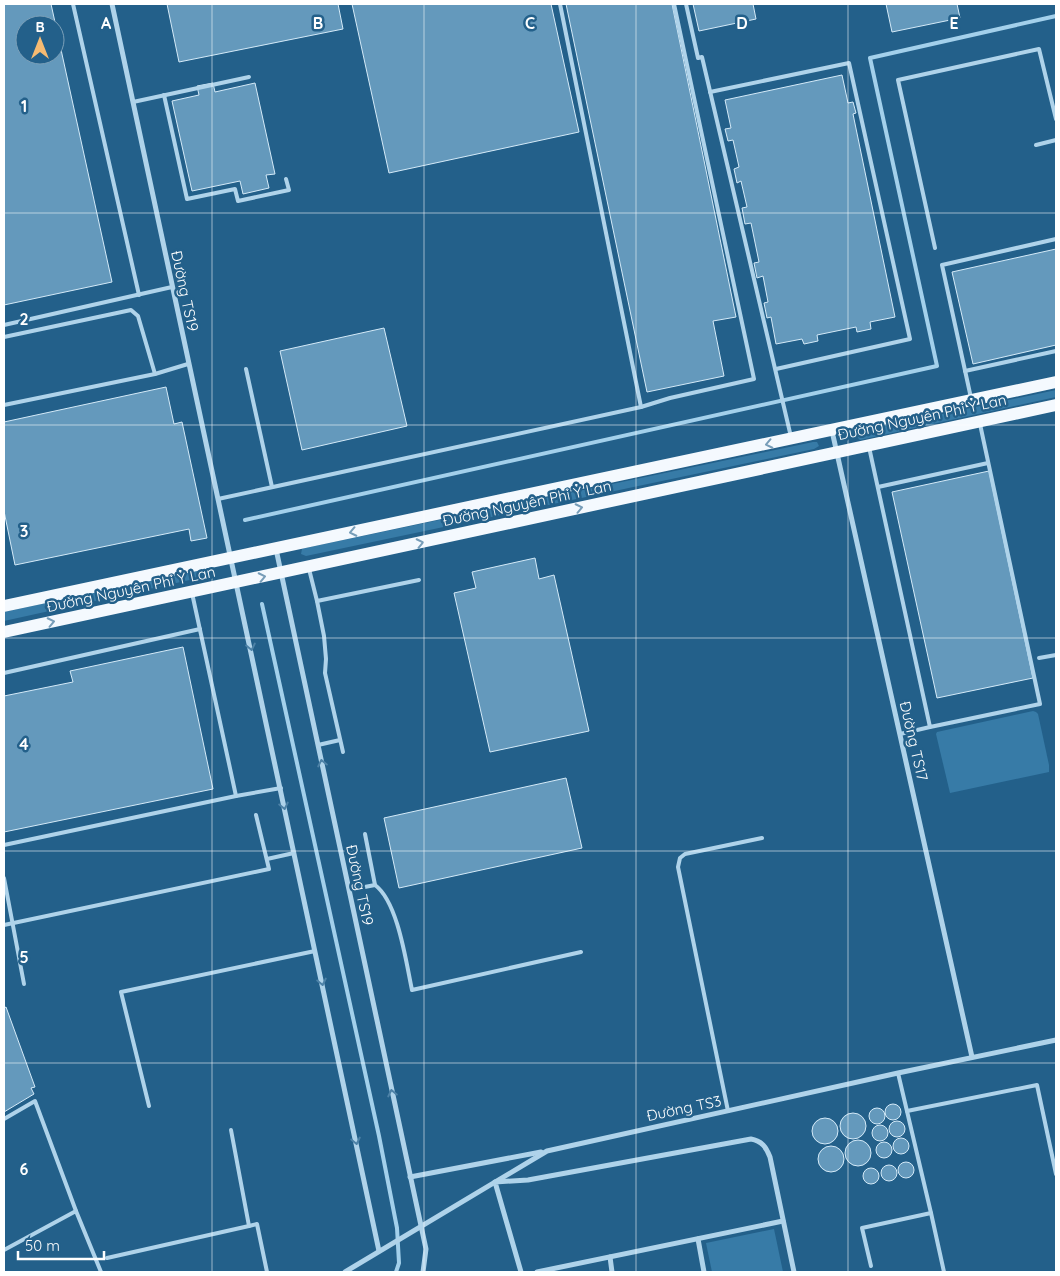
<svg xmlns="http://www.w3.org/2000/svg" width="1060" height="1276" font-family="Quicksand,sans-serif">
<style>
.green{fill:#377ba7}
.lines{fill:none;stroke-linecap:round;stroke-linejoin:round}
.stream{stroke:#a3d0eb;stroke-width:4}
.building{fill:#6499bc;stroke:#d4eaf8;fill-rule:evenodd}
.service{stroke:#afd3ea;stroke-width:4}
.minor{stroke:#afd3ea;stroke-width:5}
.primary{stroke:#f4f9fe;stroke-width:12}
.oneway{stroke:#779db8}
.oneway2{stroke:#4d82a7}
.grid{fill:none;stroke:#fff;stroke-width:1;stroke-opacity:0.55}
.labels{text-anchor:middle;dominant-baseline:central;stroke-width:5;stroke-linejoin:round;paint-order:stroke}
.street-label{font-size:15px;fill:#fff;stroke:#23608a}
.grid-label{font-size:16px;text-anchor:middle;font-weight:bold;fill:#fff;stroke:#23608a;stroke-width:5;stroke-linejoin:round;paint-order:stroke}
</style>
<rect width="100%" height="100%" fill="#23608a"/>
<g class="green">
<path d="M1056,390V397L860,440L856,436L859,433L881,427Z"/>
<path d="M813,442H817L819,446L814,449L306,556L301,554L302,549L305,548Z"/>
<path d="M205,569L209,572L208,576L4,621V612Z"/>
<path d="M1033,711L1036,712L1038,714L1049,765V772L950,793L936,734L937,732Z"/>
<path d="M774,1229L783,1272H712L706,1243Z"/>
</g>
<g class="lines">
<g class="stream">
<path d="M245,520L937,366L870,58L1056,16"/>
<path d="M262,604L379,1136L397,1228L399,1263L396,1272"/>
</g>
</g>
<g class="building">
<path d="M4,4H51L112,282L4,305ZM25,25H55V55H25Z"/>
<path d="M167,4H338L343,29L179,62Z"/>
<path d="M352,4H551L579,132L389,173Z"/>
<path d="M566,4H672L736,317L713,321L724,376L647,392Z"/>
<path d="M693,4H753L756,19L699,31Z"/>
<path d="M886,4H957L960,18L892,32Z"/>
<path d="M842,75L848,103L853,102L856,113L853,114L895,317L870,322L871,329L857,332L856,327L817,335L818,341L804,344L802,339L776,344L771,317L767,318L764,303L768,302L763,276L757,278L754,263L759,262L751,223L745,224L742,208L747,207L741,181L737,183L734,169L739,167L733,140L728,141L725,129L731,128L725,100Z"/>
<path d="M213,83L215,92L255,83L275,174L266,175L269,188L243,194L240,181L192,191L172,101L199,95L197,86Z"/>
<path d="M1056,249V345L973,364L952,272Z"/>
<path d="M384,328L407,426L302,450L280,351Z"/>
<path d="M166,387L174,424L182,422L207,538L191,541L189,529L15,565L4,511V422Z"/>
<path d="M989,471L1033,678L937,698L892,492Z"/>
<path d="M535,558L539,579L554,575L589,731L490,752L454,593L476,588L472,572Z"/>
<path d="M183,647L213,789L4,832V696L73,682L70,671Z"/>
<path d="M566,778L582,848L399,888L384,818Z"/>
<path d="M6,1007L35,1087L31,1088L34,1094L4,1112V1008Z"/>
<circle cx="893" cy="1112" r="8"/>
<circle cx="877" cy="1116" r="8"/>
<circle cx="853" cy="1126" r="13"/>
<circle cx="825" cy="1131" r="13"/>
<circle cx="897" cy="1129" r="8"/>
<circle cx="880" cy="1133" r="8"/>
<circle cx="901" cy="1146" r="8"/>
<circle cx="858" cy="1153" r="13"/>
<circle cx="884" cy="1150" r="8"/>
<circle cx="831" cy="1159" r="13"/>
<circle cx="906" cy="1170" r="8"/>
<circle cx="889" cy="1173" r="8"/>
<circle cx="871" cy="1176" r="8"/>
</g>
<g class="lines">
<g class="service">
<path d="M73,4L139,295"/>
<path d="M560,4L641,407"/>
<path d="M686,4L698,58L702,57L791,437"/>
<path d="M710,92L849,63L910,339L776,369"/>
<path d="M164,95L187,199L235,189L238,201L289,190L286,179"/>
<path d="M133,102L249,77"/>
<path d="M1036,145L1056,140"/>
<path d="M935,248L898,80L1039,49L1056,119"/>
<path d="M4,325L172,287"/>
<path d="M4,337L131,310L138,316L155,374"/>
<path d="M246,369L272,487"/>
<path d="M965,371L1056,351"/>
<path d="M971,398L942,265L1056,239"/>
<path d="M4,405L155,374L188,364"/>
<path d="M869,447L930,727L1040,704L980,424"/>
<path d="M878,487L988,463"/>
<path d="M218,499L641,407L670,398L754,379L674,4"/>
<path d="M309,569L317,601L419,580"/>
<path d="M317,601L324,636L326,659L325,673L343,752"/>
<path d="M1039,658L1056,655"/>
<path d="M4,673L200,629"/>
<path d="M900,734L930,727"/>
<path d="M318,745L340,740"/>
<path d="M236,796L281,788"/>
<path d="M4,845L236,796L192,593"/>
<path d="M267,859L294,853"/>
<path d="M4,878L24,984"/>
<path d="M375,885C398,902 406,962 412,990L581,952"/>
<path d="M349,890L375,885L365,834"/>
<path d="M4,925L269,869L256,815"/>
<path d="M149,1106L121,992L315,951"/>
<path d="M728,1111L678,867L680,858L685,854L762,838"/>
<path d="M907,1111L1037,1085L1056,1174"/>
<path d="M4,1119L35,1101L76,1211"/>
<path d="M931,1213L944,1272"/>
<path d="M249,1226L257,1224L267,1272"/>
<path d="M4,1250L76,1211L101,1272"/>
<path d="M107,1258L249,1226L231,1130"/>
<path d="M871,1266L862,1228L931,1213L898,1073"/>
</g>
<g class="minor">
<path d="M112,4C200,420 291,835 379,1251"/>
<path d="M832,431L972,1057"/>
<path d="M276,549L426,1249L423,1272"/>
<path d="M410,1177L541,1152"/>
<path d="M698,1239L704,1272"/>
<path d="M610,1257L612,1272"/>
<path d="M345,1272L547,1151L898,1073L1056,1040"/>
<path d="M521,1272L495,1182L528,1180L751,1139C762,1141 766,1147 770,1157L794,1272"/>
<path d="M537,1272L783,1221"/>
</g>
<g class="primary">
<path d="M4,606L1056,382"/>
<path d="M4,632L1056,405"/>
</g>
</g>
<defs><path id="oneway-chevron" d="M-2-3.5L2.5 0L-2 3.5" fill="none" stroke-width="1.6" stroke-linecap="round" stroke-linejoin="round" transform="scale(1.25)"/></defs>
<g class="oneway">
<use href="#oneway-chevron" transform="translate(769 444) rotate(168)"/>
<use href="#oneway-chevron" transform="translate(579 508) rotate(-12)"/>
<use href="#oneway-chevron" transform="translate(353 532) rotate(168)"/>
<use href="#oneway-chevron" transform="translate(420 543) rotate(-12)"/>
<use href="#oneway-chevron" transform="translate(262 577) rotate(-12)"/>
<use href="#oneway-chevron" transform="translate(51 622) rotate(-12)"/>
</g>
<g class="oneway2">
<use href="#oneway-chevron" transform="translate(251 647) rotate(78)"/>
<use href="#oneway-chevron" transform="translate(322 763) rotate(-102)"/>
<use href="#oneway-chevron" transform="translate(284 806) rotate(78)"/>
<use href="#oneway-chevron" transform="translate(322 982) rotate(78)"/>
<use href="#oneway-chevron" transform="translate(392 1093) rotate(-102)"/>
<use href="#oneway-chevron" transform="translate(356 1141) rotate(78)"/>
</g>
<path class="grid" d="M212,4V1272M424,4V1272M636,4V1272M848,4V1272M4,213H1056M4,425H1056M4,638H1056M4,851H1056M4,1063H1056"/>
<g class="labels">
<g class="street-label">
<text transform="translate(185 291) rotate(78)">Đường TS19</text>
<text transform="translate(922 417) rotate(-12)">Đường Nguyên Phi Ỷ Lan</text>
<text transform="translate(527 503) rotate(-12)">Đường Nguyên Phi Ỷ Lan</text>
<text transform="translate(131 589) rotate(-12)">Đường Nguyên Phi Ỷ Lan</text>
<text transform="translate(914 741) rotate(77)">Đường TS17</text>
<text transform="translate(360 885) rotate(78)">Đường TS19</text>
<text transform="translate(684 1108) rotate(-12)">Đường TS3</text>
</g>
</g>
<g class="grid-label">
<text x="106" y="29">A</text>
<text x="318" y="29">B</text>
<text x="530" y="29">C</text>
<text x="742" y="29">D</text>
<text x="954" y="29">E</text>
<text x="24" y="112">1</text>
<text x="24" y="325">2</text>
<text x="24" y="537">3</text>
<text x="24" y="750">4</text>
<text x="24" y="963">5</text>
<text x="24" y="1175">6</text>
</g>
<rect width="1060" height="1276" fill="none" stroke="#ffffff" stroke-width="10"/>
<g transform="translate(40 40)"><circle r="24" fill="#23608a" stroke="#7ba0b9"/>
<path d="M0-4L9 19L0 12L-9 19Z" fill="#f6bb72"/>
<text y="-8" font-size="14" font-weight="bold" text-anchor="middle" fill="#ffffff">B</text>
</g>
<path d="M18 1251v8h86v-8" fill="none" stroke="#ffffff" stroke-width="2.5"/>
<text x="25" y="1251" font-size="15" fill="#ffffff" stroke="#23608a" stroke-width="4" paint-order="stroke">50 m</text>
</svg>
